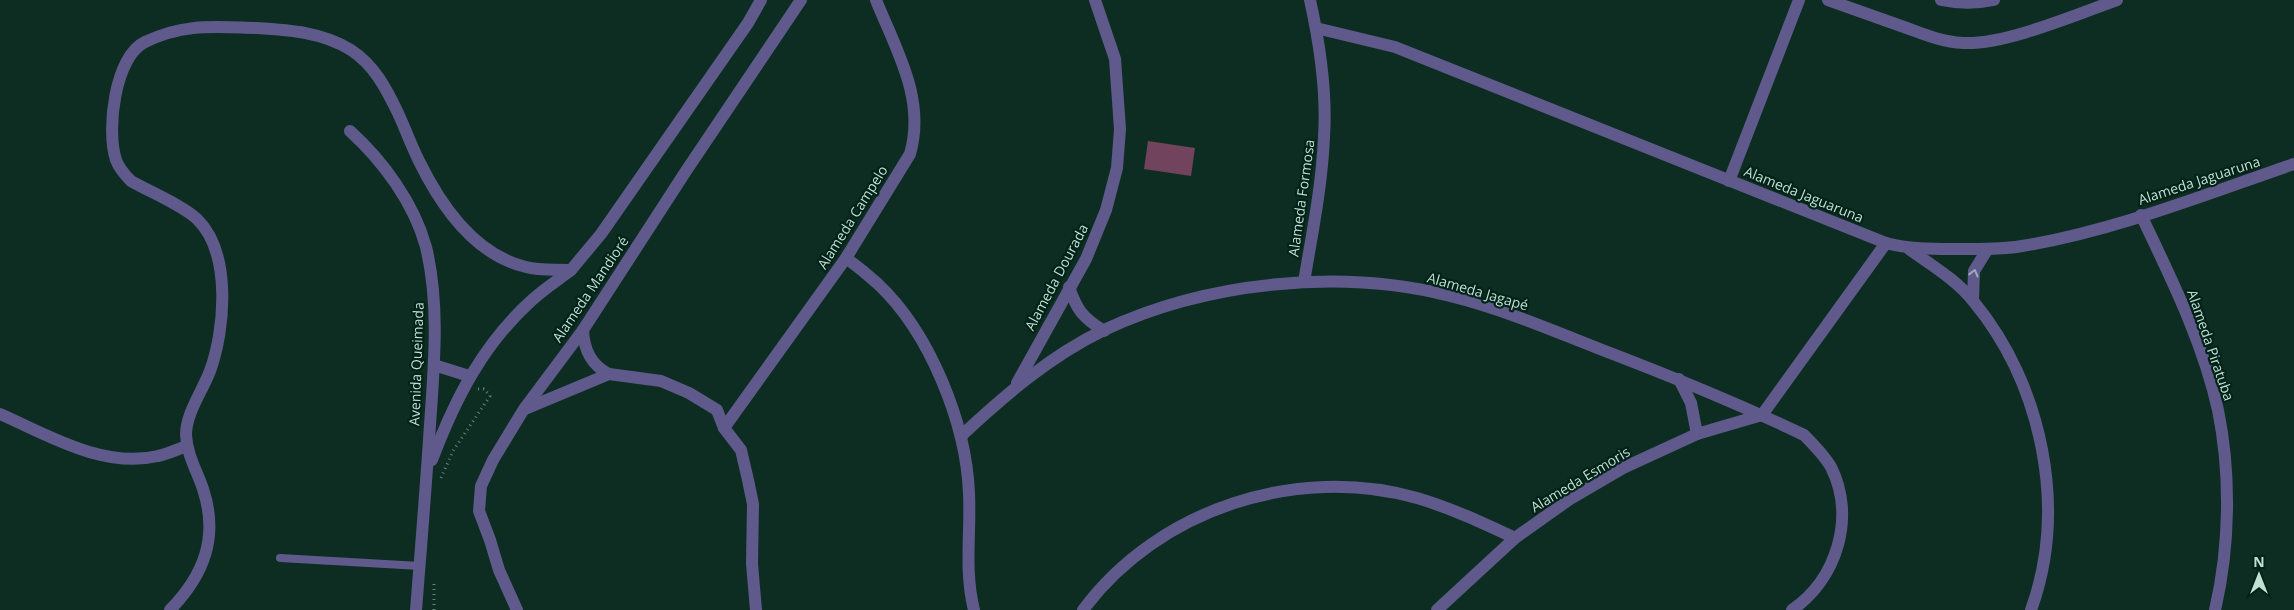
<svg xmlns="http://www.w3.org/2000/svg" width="2294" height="610" font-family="'Open Sans',sans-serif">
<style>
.building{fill:#72435c}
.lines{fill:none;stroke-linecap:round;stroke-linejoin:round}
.path{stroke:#658478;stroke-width:3;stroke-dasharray:1 4;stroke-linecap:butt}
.service{stroke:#5f5a8b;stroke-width:8}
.minor{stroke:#5f5a8b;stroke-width:12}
.tertiary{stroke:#5f5a8b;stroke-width:12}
.oneway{stroke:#9aaab6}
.labels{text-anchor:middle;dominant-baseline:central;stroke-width:4.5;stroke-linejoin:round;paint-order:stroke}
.street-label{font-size:14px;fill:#c1dfd2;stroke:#032319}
</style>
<rect width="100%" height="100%" fill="#0d2d22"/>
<path class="building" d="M1148,141L1195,148L1191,176L1144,169Z"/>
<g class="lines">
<g class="path">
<path d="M441,478L453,451L490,396L484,389H478"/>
<path d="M434,610V583"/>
</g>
<path class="service" d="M280,558L420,566"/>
<g class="minor">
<path d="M1828,0C1853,9 1878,18 1904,27C1923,34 1942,42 1963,43C2005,45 2075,15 2117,0"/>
<path d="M1941,0C1960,4 1975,4 1994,0"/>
<path d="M1316,28L1395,47L1886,243C1909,249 1930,249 1954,249C1976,249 1999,250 2022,246C2114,231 2206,194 2294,164"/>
<path d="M350,131C383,161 414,203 426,247C440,305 434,366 430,425C426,486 421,548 416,610"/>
<path d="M1729,181L1799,0"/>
<path d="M2141,215C2171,278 2203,342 2218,410C2231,474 2230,546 2215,610"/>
<path d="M1909,249C1931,265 1957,280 1974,302C2042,385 2068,508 2031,610"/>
<path d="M846,258C857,266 868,275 878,284C930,333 966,423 969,493C971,534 964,569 974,610"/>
<path d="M1304,282C1312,234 1322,186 1324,137C1327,91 1320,45 1310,0"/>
<path d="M1069,287C1077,310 1082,317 1104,331"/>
<path d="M1973,300L1974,271L1987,250"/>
<path d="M583,330C584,350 591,365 609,374"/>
<path d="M434,365L469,376"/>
<path d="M1679,379L1691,403L1697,434"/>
<path d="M1017,383L1086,259L1106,210L1117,168L1120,129L1115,59L1095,0"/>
<path d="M525,409L609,374L661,381L689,393L717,410L724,428L741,450L748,480L753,504L752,564L756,610"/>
<path d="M0,414C48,435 103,469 158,456C168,454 178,449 187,446"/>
<path d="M724,428L846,258L910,154C926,99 896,50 876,0"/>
<path d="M961,436C1004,396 1050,356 1104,330C1206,282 1340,268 1450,296C1503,309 1554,331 1605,351C1673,377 1739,404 1804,435C1814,445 1824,455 1831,467C1856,517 1837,579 1792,610"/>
<path d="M432,460C455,399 483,344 532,300C544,289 558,280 571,270"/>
<path d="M170,610C204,575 219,537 203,489C197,471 187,455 186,435C186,413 202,392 210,371C225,330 232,253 197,219C182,205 150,192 131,181C125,175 119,168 116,160C106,130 115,56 145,42C184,23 215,27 256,28C289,30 323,32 351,50C374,65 386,88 398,113C405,128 411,145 419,161C441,206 475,255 526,267C540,271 556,269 571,270"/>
<path d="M517,610L499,570L490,540L479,511L481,486L493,460L524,409L583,330L686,171L801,0"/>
<path d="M1083,610C1158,509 1297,464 1417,498C1451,508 1483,523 1515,538"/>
<path d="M1437,610L1515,538L1570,499L1623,468L1697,434L1762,415L1886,243"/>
</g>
<path class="tertiary" d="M571,270L601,234L748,23L761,0"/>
</g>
<defs><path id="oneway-chevron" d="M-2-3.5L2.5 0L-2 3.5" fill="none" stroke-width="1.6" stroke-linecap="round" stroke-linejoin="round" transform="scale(1.25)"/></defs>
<use class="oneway" href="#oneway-chevron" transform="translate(1974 273) rotate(-76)"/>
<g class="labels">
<g class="street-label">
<text transform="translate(2199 180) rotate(-18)">Alameda Jaguaruna</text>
<text transform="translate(1804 194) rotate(22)">Alameda Jaguaruna</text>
<text transform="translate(1301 198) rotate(-82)">Alameda Formosa</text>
<text transform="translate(852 217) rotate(-58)">Alameda Campelo</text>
<text transform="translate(1056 277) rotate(-62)">Alameda Dourada</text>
<text transform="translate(590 289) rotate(-56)">Alameda Mandioré</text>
<text transform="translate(1478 291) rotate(16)">Alameda Jagapé</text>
<text transform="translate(2211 345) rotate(71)">Alameda Piratuba</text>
<text transform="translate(416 364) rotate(-88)">Avenida Queimada</text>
<text transform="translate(1580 479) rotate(-31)">Alameda Esmoris</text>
</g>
</g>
<g transform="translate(2259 575)" stroke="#032319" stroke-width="4" paint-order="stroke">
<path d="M0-4L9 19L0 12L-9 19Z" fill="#c1dfd2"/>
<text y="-8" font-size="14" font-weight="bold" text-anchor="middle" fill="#c1dfd2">N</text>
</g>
</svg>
